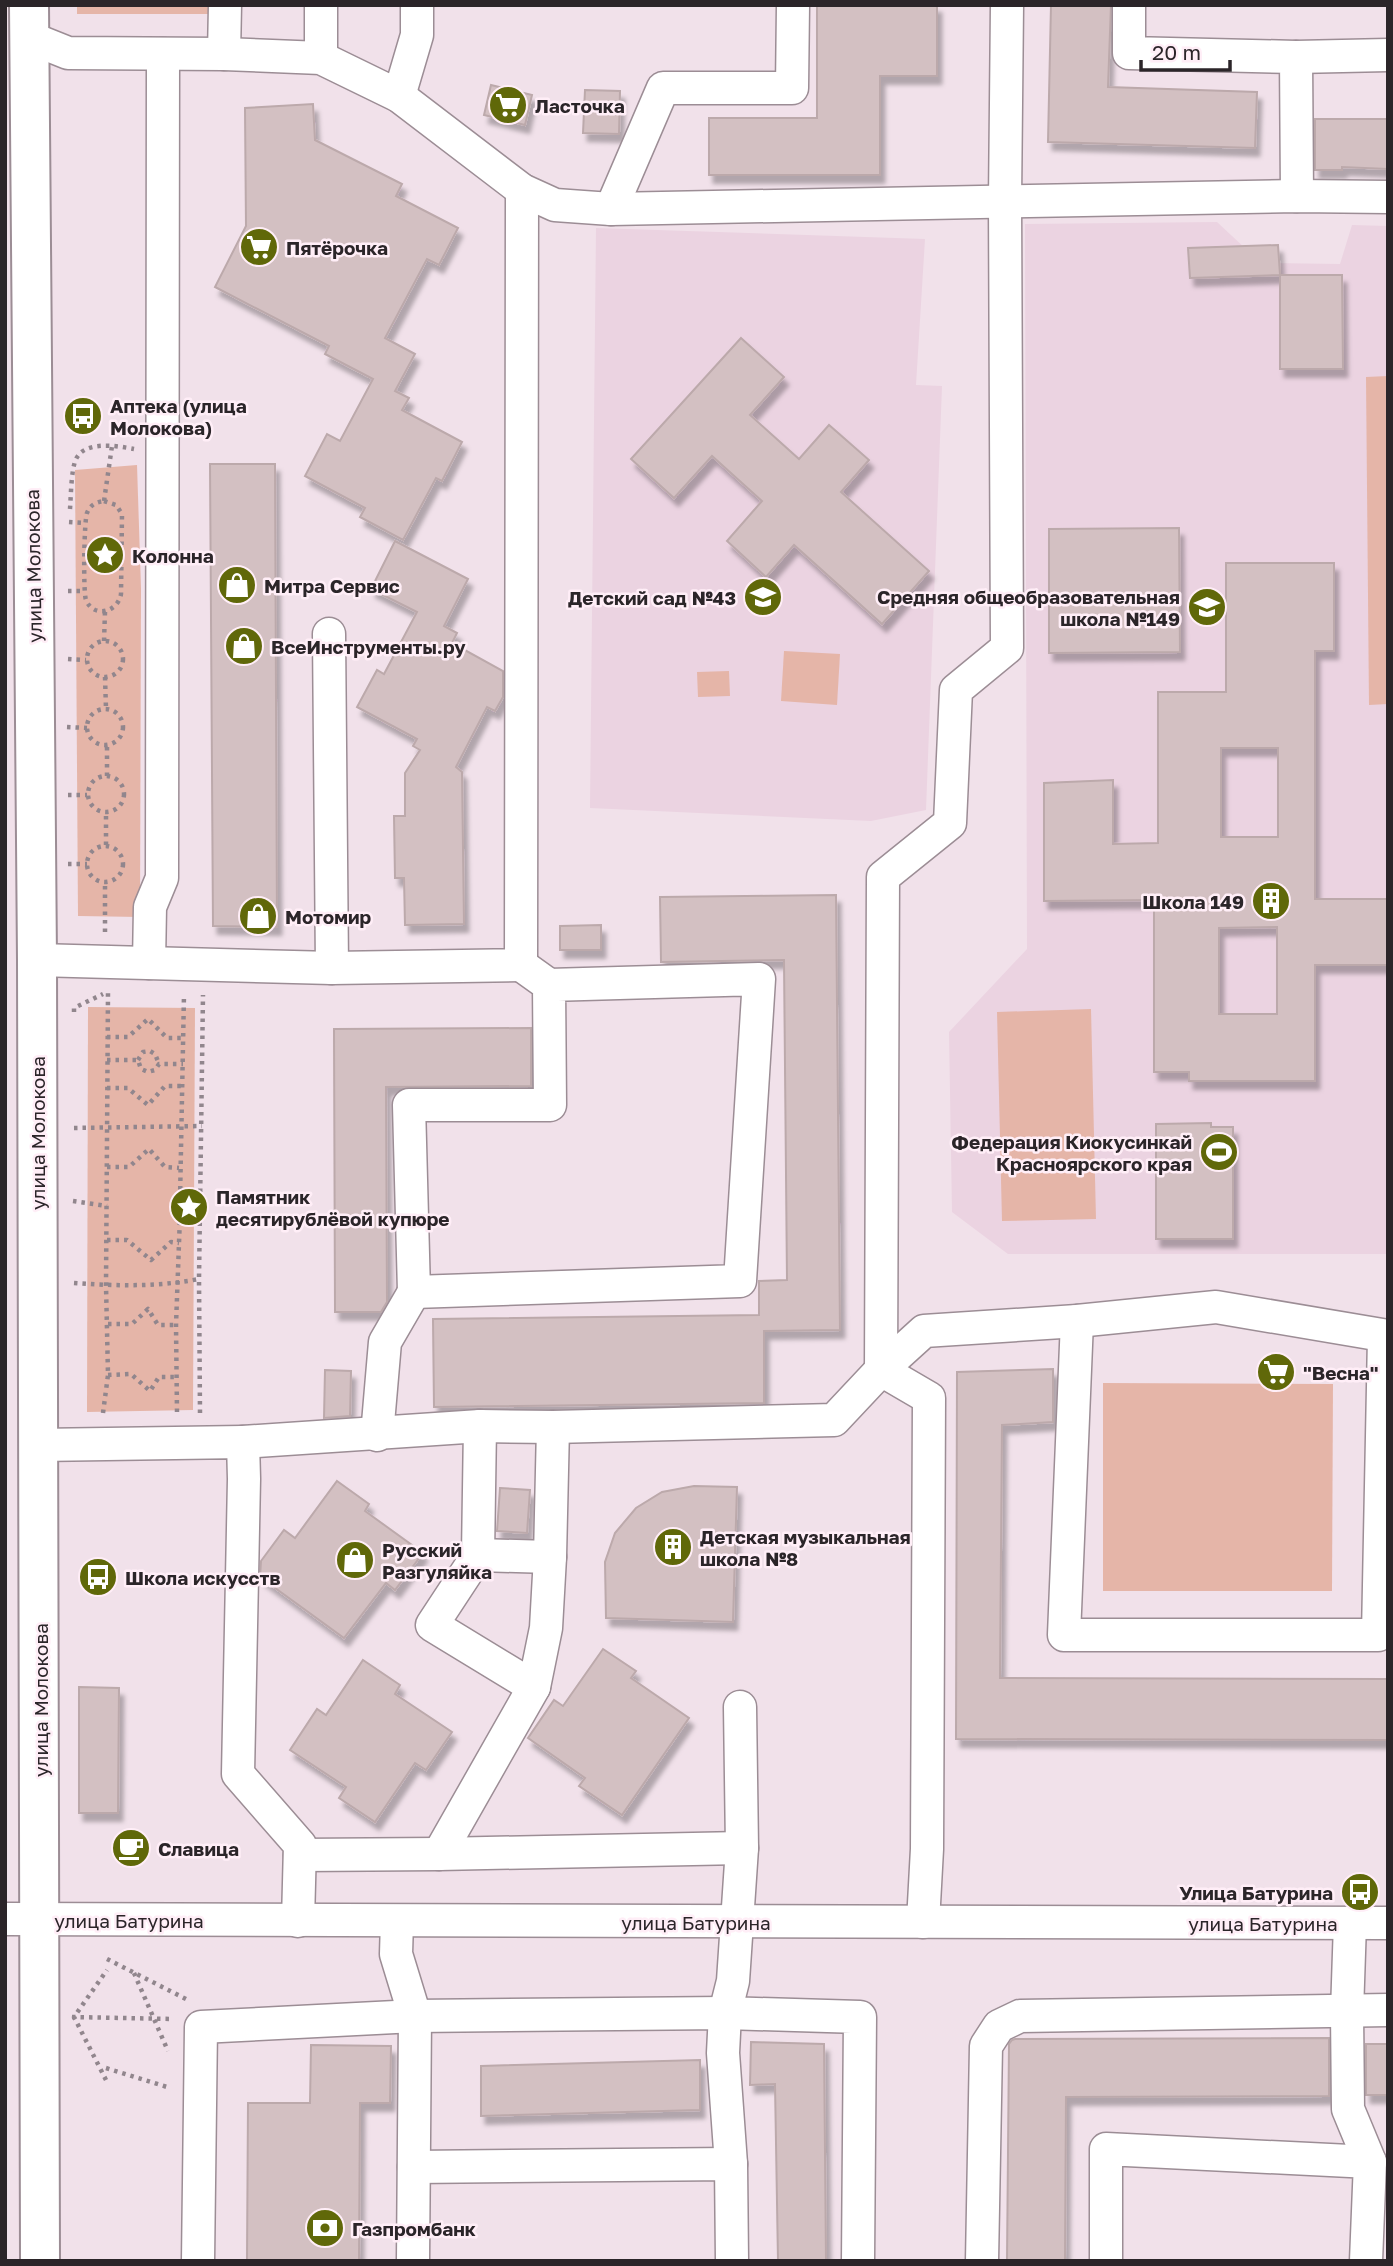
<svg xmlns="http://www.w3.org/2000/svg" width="1393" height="2266" font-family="'Golos Text',sans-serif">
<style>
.built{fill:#ebd3e1}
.green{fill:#e5b5a8}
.building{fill:#d3c0c2;stroke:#bca9ab;stroke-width:2;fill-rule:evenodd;filter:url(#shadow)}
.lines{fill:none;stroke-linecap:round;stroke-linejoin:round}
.minor-casing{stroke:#9c8d95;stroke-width:35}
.major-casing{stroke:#9c8d95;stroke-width:42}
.path{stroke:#91868d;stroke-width:4.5;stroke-dasharray:3.5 5;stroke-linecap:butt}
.minor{stroke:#fff;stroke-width:32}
.major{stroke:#fff;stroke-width:38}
.labels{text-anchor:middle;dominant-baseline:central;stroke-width:5;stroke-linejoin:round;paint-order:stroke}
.poi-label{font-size:19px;font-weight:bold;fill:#2b2529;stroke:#ffeef7;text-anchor:start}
.street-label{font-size:19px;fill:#2b2529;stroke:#ffeef7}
</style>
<defs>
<filter id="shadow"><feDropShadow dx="4.5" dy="8" stdDeviation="2" flood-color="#0004"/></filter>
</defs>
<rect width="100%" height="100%" fill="#f1e1ea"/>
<g class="built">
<path d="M1217,222L1261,263L1340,264L1352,225L1388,226V1254H1008L952,1212L949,1032L1027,949L1025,224Z"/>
<path d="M596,228L925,239L916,385L942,386L926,810L871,821L590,808Z"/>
</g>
<g class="green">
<rect x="77" y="5" width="135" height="9"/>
<path d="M1388,376V704L1369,705L1366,377Z"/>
<path d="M137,465L141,588L140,917L78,916L75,470Z"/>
<path d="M784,651L840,654L837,705L781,701Z"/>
<path d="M729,671L730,696L698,697L697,672Z"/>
<path d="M88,1007L195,1008L193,1410L87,1412Z"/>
<path d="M1091,1009L1096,1219L1002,1221L997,1012Z"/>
<path d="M1103,1383L1333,1384L1332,1591H1103Z"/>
</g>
<g class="building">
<path d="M817,5H937V76H880V175H709V118H817Z"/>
<path d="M1051,5H1111L1108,87L1257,92L1255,148L1048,142Z"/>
<path d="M491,85L532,95L525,125L484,115Z"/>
<path d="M585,90L620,91L619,134L583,133Z"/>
<path d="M313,104L315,140L402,184L396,196L458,228L439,265L427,259L385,338L415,354L395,391L409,398L402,410L462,442L442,481L436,478L403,540L360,517L365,508L305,476L327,434L340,441L373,379L325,354L329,346L215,287L246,226L245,108Z"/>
<path d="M1315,119H1388V169L1342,167V170H1315Z"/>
<path d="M1278,245L1280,275L1190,278L1188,248Z"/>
<path d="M1280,275H1342L1343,369H1280Z"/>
<path d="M741,338L784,377L750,415L799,459L829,425L869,460L841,492L929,571L882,624L794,545L766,577L727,541L762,501L712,456L674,498L631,459Z"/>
<path d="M210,464H275L277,927L213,926Z"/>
<path d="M1179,528L1180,652L1049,653V529Z"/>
<path d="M395,541L468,579L444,626L457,633L452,643L503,671V697L495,711L487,707L456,767L462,772L464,924L405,925L404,878H395L394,816H405V773L420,750L413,746L417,739L357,707L377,670L384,674L417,612L371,589Z"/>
<path d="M1226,563H1334V651H1315V899H1388V965H1315V1081H1189V1072H1154V900L1044,901V783L1113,780V844L1158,843V692H1226ZM1221,748H1278V837H1221ZM1277,927V1014H1219V928Z"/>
<path d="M836,895L840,1330L764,1331V1403L434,1407L433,1319L759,1315V1281L787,1280L784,960L661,962L660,897Z"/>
<path d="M601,925V950H560V926Z"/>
<path d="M531,1028V1086L386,1087L387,1302L381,1312H335L334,1029Z"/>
<path d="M1211,1123V1127H1233V1239H1156V1124Z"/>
<path d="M1053,1369V1422L1002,1425L1000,1678L1388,1679V1740L956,1739L957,1372Z"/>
<path d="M325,1370L351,1371L350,1416L324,1418Z"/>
<path d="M337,1481L369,1504L365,1511L423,1553L395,1590L386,1583L344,1638L260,1577L261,1561L284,1530L295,1538Z"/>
<path d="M694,1486L737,1487L733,1622L606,1618L605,1562L615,1533L636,1508L662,1492Z"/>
<path d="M500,1488L530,1490L527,1533L497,1531Z"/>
<path d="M603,1649L636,1671L631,1678L689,1718L622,1815L579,1786L585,1778L528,1738L554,1700L563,1706Z"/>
<path d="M363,1660L400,1685L395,1694L452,1732L426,1770L415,1763L375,1822L339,1798L346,1787L290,1750L317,1709L326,1715Z"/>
<path d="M79,1687L119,1688L118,1813H79Z"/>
<path d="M1329,2038V2096L1066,2097L1065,2261H1007L1009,2044L1012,2040L1015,2039Z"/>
<path d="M751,2042L824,2044L826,2261H778L775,2084L750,2085Z"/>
<rect x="1366" y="2044" width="22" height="51"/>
<path d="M311,2045L391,2046L390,2103H360L359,2261H247L248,2103H310Z"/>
<path d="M700,2060V2110L481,2116V2066Z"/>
</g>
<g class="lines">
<defs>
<g id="minor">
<path d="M321,5V58"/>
<path d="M1129,5V53L1296,57L1297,196"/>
<path d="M28,37L68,53L224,54L321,58L399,96L522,190L555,205L611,209L1297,196L1388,197"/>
<path d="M224,54L225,5"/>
<path d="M1296,57L1388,55"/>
<path d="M399,96L417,35V5"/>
<path d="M611,209L663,88H792L793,5"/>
<path d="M329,634L332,968"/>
<path d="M37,960L332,968L521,965L522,190"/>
<path d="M149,963L150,907L162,878L163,54"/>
<path d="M521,965L549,985L550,1105H409L414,1292L740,1281L759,979L549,985"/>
<path d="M1077,1321L1064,1635H1378L1384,1337"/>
<path d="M480,1426L478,1555L432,1625L534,1687"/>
<path d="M377,1435L385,1342L414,1292"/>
<path d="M243,1442L480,1426L553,1427L834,1420L881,1370L924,1331L1077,1321L1216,1307L1388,1336"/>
<path d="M38,1445L243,1442L244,1479L238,1774L300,1845L298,1921"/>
<path d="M478,1555L550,1557"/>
<path d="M740,1707L742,1848L733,1981L725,2013L860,2017L858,2261"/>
<path d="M439,1854L534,1687L546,1628L550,1557L553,1427"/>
<path d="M300,1855L439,1854L742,1848"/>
<path d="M5,1919L1388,1923"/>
<path d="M397,1921L396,1954L415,2016L413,2261"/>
<path d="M923,1922L927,1849L929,1398L881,1370L883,877L950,823L956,690L1007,648L1005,201L1007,5"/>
<path d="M1350,1923L1347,2012L1348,2109L1370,2162"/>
<path d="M414,2167L731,2164L732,2261"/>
<path d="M198,2261L201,2027L415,2016L725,2013L723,2053L731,2164"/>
<path d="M982,2261L986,2046L999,2026L1020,2016L1388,2010"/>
<path d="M1106,2261V2149L1370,2162L1366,2261"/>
</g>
<path id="major" d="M29,5L37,960L40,2261"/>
</defs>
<use href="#minor" class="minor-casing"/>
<use href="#major" class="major-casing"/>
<g class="path">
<path d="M104,501L116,505L122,514L121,594C118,612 94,619 86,600C83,593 84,521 87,513C90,505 96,502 104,501Z"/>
<path d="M104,501L112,446"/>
<path d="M70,509C71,496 71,470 76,459C85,440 118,446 134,449"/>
<path d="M69,522L86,523"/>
<path d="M68,591H85"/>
<circle cx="105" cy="659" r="18"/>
<path d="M104,641L105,612"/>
<path d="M68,659L86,660"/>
<path d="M105,677L106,709"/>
<circle cx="105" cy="727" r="18"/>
<path d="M67,727L87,728"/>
<circle cx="106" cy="794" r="18"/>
<path d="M107,776V745"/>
<path d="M68,795H87"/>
<path d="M106,845V812"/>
<circle cx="105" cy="864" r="18"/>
<path d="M68,864H87"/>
<path d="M105,932V882"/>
<path d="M74,1012V1008L103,994"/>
<path d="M107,1037H128L148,1019L167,1038H183"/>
<path d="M107,1060H138L141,1069L148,1072L155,1070L159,1064H183"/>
<path d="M138,1060L143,1052L150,1051L155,1054L159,1064"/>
<path d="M107,1088H128L148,1105L165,1086H182"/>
<path d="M74,1128L202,1126"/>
<path d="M107,1167H129L149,1149L165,1167L179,1168"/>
<path d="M73,1201L107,1206"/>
<path d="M107,1240H127L151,1260L171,1242L179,1243"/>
<path d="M74,1283C115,1286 158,1287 199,1279"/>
<path d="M108,1324H132L148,1309L158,1325H176"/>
<path d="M108,1375L131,1374L150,1391L159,1377H176"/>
<path d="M177,1412L176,1325L180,1216L175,1214L173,1206L180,1200L184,994"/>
<path d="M103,1413L108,1375L106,1285L108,992"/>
<path d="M200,1413L199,1279L203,995"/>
<path d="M107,1959L188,2000"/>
<path d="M134,1973L168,2051"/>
<path d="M72,2017L172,2019"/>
<path d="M106,2068L167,2087"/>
<path d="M106,2080L74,2017L107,1970"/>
</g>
<use href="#minor" class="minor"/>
<use href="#major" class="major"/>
</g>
<defs>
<symbol id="supermarket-disc" viewBox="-11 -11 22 22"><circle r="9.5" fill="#606809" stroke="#ffeef7"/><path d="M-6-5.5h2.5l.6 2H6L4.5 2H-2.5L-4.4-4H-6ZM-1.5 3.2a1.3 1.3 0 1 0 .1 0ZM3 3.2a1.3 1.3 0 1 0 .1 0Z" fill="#fff"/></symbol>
<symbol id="bus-disc" viewBox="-11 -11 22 22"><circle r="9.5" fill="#606809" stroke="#ffeef7"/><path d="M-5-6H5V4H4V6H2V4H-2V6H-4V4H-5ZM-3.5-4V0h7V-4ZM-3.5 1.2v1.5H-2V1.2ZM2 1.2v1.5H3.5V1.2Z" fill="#fff"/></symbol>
<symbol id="sight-disc" viewBox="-11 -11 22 22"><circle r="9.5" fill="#606809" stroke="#ffeef7"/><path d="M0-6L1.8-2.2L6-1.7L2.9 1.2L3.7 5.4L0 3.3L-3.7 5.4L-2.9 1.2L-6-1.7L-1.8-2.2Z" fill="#fff"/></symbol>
<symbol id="shop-disc" viewBox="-11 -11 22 22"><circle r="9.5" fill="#606809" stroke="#ffeef7"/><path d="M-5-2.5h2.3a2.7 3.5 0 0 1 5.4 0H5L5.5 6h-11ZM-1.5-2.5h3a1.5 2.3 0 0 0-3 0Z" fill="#fff"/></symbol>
<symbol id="school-disc" viewBox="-11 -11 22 22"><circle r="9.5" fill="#606809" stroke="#ffeef7"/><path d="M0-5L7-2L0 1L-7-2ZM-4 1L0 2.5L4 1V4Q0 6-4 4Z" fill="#fff"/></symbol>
<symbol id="building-disc" viewBox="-11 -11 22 22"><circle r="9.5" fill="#606809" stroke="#ffeef7"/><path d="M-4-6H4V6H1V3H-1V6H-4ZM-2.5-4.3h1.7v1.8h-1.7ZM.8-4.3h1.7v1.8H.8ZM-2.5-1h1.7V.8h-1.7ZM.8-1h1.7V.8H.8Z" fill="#fff"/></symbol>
<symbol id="stadium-disc" viewBox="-11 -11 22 22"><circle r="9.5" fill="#606809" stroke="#ffeef7"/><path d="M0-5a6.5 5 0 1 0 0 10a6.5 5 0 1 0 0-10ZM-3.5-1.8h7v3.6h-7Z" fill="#fff"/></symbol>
<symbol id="cafe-disc" viewBox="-11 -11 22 22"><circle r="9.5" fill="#606809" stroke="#ffeef7"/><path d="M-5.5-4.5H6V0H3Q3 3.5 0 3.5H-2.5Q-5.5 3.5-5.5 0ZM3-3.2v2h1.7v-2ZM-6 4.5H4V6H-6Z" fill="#fff"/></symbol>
<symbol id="bank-disc" viewBox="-11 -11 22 22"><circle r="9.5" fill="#606809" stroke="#ffeef7"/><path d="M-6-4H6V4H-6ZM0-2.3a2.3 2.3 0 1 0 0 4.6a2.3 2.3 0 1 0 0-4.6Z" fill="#fff"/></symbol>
</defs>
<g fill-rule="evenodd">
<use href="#supermarket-disc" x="486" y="83" width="44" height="44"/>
<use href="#supermarket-disc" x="237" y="225" width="44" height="44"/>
<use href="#bus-disc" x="61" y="394" width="44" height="44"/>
<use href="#sight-disc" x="83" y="533" width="44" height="44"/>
<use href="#shop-disc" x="215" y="563" width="44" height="44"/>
<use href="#school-disc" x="741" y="575" width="44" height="44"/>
<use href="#school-disc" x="1185" y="585" width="44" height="44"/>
<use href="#shop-disc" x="222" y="624" width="44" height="44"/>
<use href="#building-disc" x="1249" y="879" width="44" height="44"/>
<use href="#shop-disc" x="236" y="894" width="44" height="44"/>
<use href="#stadium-disc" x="1197" y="1130" width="44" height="44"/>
<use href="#sight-disc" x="167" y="1185" width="44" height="44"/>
<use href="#supermarket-disc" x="1254" y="1350" width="44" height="44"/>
<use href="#building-disc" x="651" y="1525" width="44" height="44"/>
<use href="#shop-disc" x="333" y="1538" width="44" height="44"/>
<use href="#bus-disc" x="76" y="1555" width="44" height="44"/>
<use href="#cafe-disc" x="109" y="1826" width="44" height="44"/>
<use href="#bus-disc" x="1338" y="1870" width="44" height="44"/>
<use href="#bank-disc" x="303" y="2206" width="44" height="44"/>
</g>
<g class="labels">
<g class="poi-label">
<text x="535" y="105">Ласточка</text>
<text x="286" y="247">Пятёрочка</text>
<text x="110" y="405">Аптека (улица<tspan x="110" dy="22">Молокова)</tspan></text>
<text x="132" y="555">Колонна</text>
<text x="264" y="585">Митра Сервис</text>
<text x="1180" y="596" text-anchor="end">Средняя общеобразовательная<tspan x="1180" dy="22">школа №149</tspan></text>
<text x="736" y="597" text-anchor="end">Детский сад №43</text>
<text x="271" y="646">ВсеИнструменты.ру</text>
<text x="1244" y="901" text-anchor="end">Школа 149</text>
<text x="285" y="916">Мотомир</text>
<text x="1192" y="1141" text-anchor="end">Федерация Киокусинкай<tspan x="1192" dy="22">Красноярского края</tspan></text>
<text x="216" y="1196">Памятник<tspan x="216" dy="22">десятирублёвой купюре</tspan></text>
<text x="1303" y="1372">"Весна"</text>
<text x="700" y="1536">Детская музыкальная<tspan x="700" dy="22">школа №8</tspan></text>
<text x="382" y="1549">Русский<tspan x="382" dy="22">Разгуляйка</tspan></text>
<text x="125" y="1577">Школа искусств</text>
<text x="158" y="1848">Славица</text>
<text x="1333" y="1892" text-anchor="end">Улица Батурина</text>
<text x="352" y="2228">Газпромбанк</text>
</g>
<g class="street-label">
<text transform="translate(33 566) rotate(-91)">улица Молокова</text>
<text transform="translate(37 1133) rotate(-90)">улица Молокова</text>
<text transform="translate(40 1700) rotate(-90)">улица Молокова</text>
<text x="129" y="1920">улица Батурина</text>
<text x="696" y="1922">улица Батурина</text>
<text x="1263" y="1923">улица Батурина</text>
</g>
</g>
<rect width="1393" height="2266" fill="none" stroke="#2b2529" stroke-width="14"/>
<path d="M1141 60v10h89v-10" fill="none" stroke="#2b2529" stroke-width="3.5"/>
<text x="1152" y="60" font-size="21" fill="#2b2529" stroke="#ffeef7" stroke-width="5" paint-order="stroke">20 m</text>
</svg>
